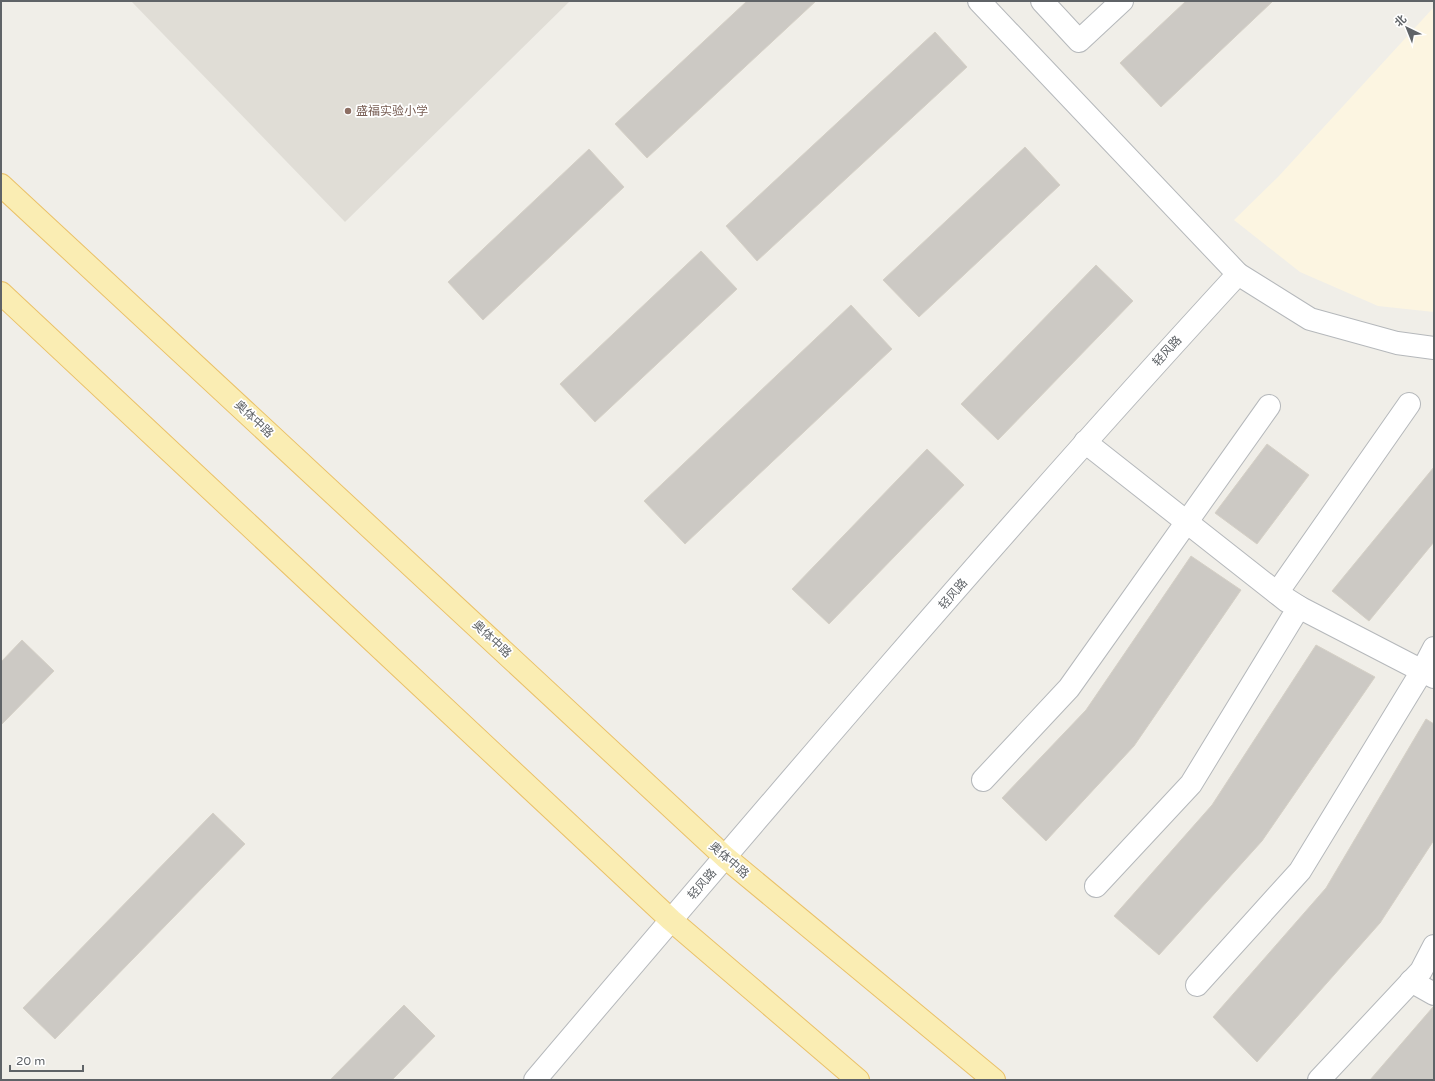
<svg xmlns="http://www.w3.org/2000/svg" width="1435" height="1081" font-family="'Varela Round','Noto Sans SC',sans-serif">
<style>
.commercial{fill:#fcf5e1}
.education{fill:#e0ddd6}
.building{fill:#ccc9c4;stroke:#d5d0c6}
.lines{fill:none;stroke-linecap:round;stroke-linejoin:round}
.minor-casing{stroke:#b5b8bb;stroke-width:24}
.major-casing{stroke:#eac168;stroke-width:24}
.minor{stroke:#fff;stroke-width:22}
.major{stroke:#faedb3;stroke-width:22}
.education-dot{fill:#8d6e63;stroke:#fff;stroke-width:1.5}
.labels{text-anchor:middle;dominant-baseline:central;stroke-width:3.5;stroke-linejoin:round;paint-order:stroke}
.education-label{font-size:12px;fill:#785e54;stroke:#fff;text-anchor:start}
.street-label{font-size:12px;fill:#5f6367;stroke:#fff}
</style>
<rect width="100%" height="100%" fill="#f0eee8"/>
<path class="commercial" d="M1434,7V312L1378,306L1300,272L1234,220L1278,177Z"/>
<path class="education" d="M131,1H570L345,222Z"/>
<g class="building">
<path d="M747,1H816L647,158L615,124Z"/>
<path d="M1186,1H1273L1161,107L1120,63Z"/>
<path d="M935,32L967,67L757,261L726,226Z"/>
<path d="M1025,147L1060,185L919,317L883,280Z"/>
<path d="M589,149L624,187L483,320L448,282Z"/>
<path d="M701,251L737,289L595,422L560,384Z"/>
<path d="M1096,265L1133,301L998,440L961,404Z"/>
<path d="M851,305L892,349L685,544L644,501Z"/>
<path d="M1267,444L1309,475L1257,544L1215,513Z"/>
<path d="M927,449L964,485L829,624L792,589Z"/>
<path d="M1434,467V542L1369,621L1332,591Z"/>
<path d="M1191,556L1241,590L1134,746L1046,841L1002,798L1086,710Z"/>
<path d="M22,640L54,671L1,725V662Z"/>
<path d="M1316,645L1375,677L1262,841L1159,955L1114,916L1212,805Z"/>
<path d="M1426,719L1434,724V840L1380,923L1257,1062L1213,1017L1326,888Z"/>
<path d="M213,813L245,844L55,1039L23,1008Z"/>
<path d="M404,1005L435,1036L392,1080H330Z"/>
<path d="M1433,1007L1434,1080H1370Z"/>
</g>
<g class="lines">
<defs>
<g id="minor">
<path d="M979,1L1238,274"/>
<path d="M1042,1L1079,41L1122,1"/>
<path d="M1085,442L1287,601L1434,677"/>
<path d="M983,780L1069,688L1269,406"/>
<path d="M1096,886L1191,784L1299,607L1277,593L1409,404"/>
<path d="M1411,981L1434,994"/>
<path d="M1197,985L1300,871L1422,671L1434,648"/>
<path d="M535,1080C766,808 997,536 1238,274L1310,319L1397,343L1434,348"/>
<path d="M1319,1080L1421,971L1434,946"/>
</g>
<g id="major">
<path d="M1,185L725,857L994,1080"/>
<path d="M1,293L671,920L858,1080"/>
</g>
</defs>
<use href="#minor" class="minor-casing"/>
<use href="#major" class="major-casing"/>
<use href="#minor" class="minor"/>
<use href="#major" class="major"/>
</g>
<circle class="education-dot" cx="348" cy="111" r="4"/>
<g class="labels">
<g class="education-label">
<text x="356" y="111">盛福实验小学</text>
</g>
<g class="street-label">
<text transform="translate(1167 351) rotate(-47)">轻风路</text>
<text transform="translate(254 419) rotate(43)">奥体中路</text>
<text transform="translate(953 594) rotate(-49)">轻风路</text>
<text transform="translate(492 639) rotate(43)">奥体中路</text>
<text transform="translate(729 860) rotate(41)">奥体中路</text>
<text transform="translate(702 884) rotate(-49)">轻风路</text>
</g>
</g>
<rect width="1435" height="1081" fill="none" stroke="#5f6367" stroke-width="4"/>
<g transform="translate(1407 28) rotate(317)" stroke="#ffffff" stroke-width="3" paint-order="stroke">
<path d="M0-3L7 15L0 10L-7 15Z" fill="#5f6367"/>
<text y="-6" font-size="11" font-weight="bold" text-anchor="middle" fill="#5f6367">北</text>
</g>
<path d="M10 1065v6h73v-6" fill="none" stroke="#5f6367" stroke-width="2"/>
<text x="16" y="1065" font-size="12" fill="#5f6367" stroke="#ffffff" stroke-width="3" paint-order="stroke">20 m</text>
</svg>
